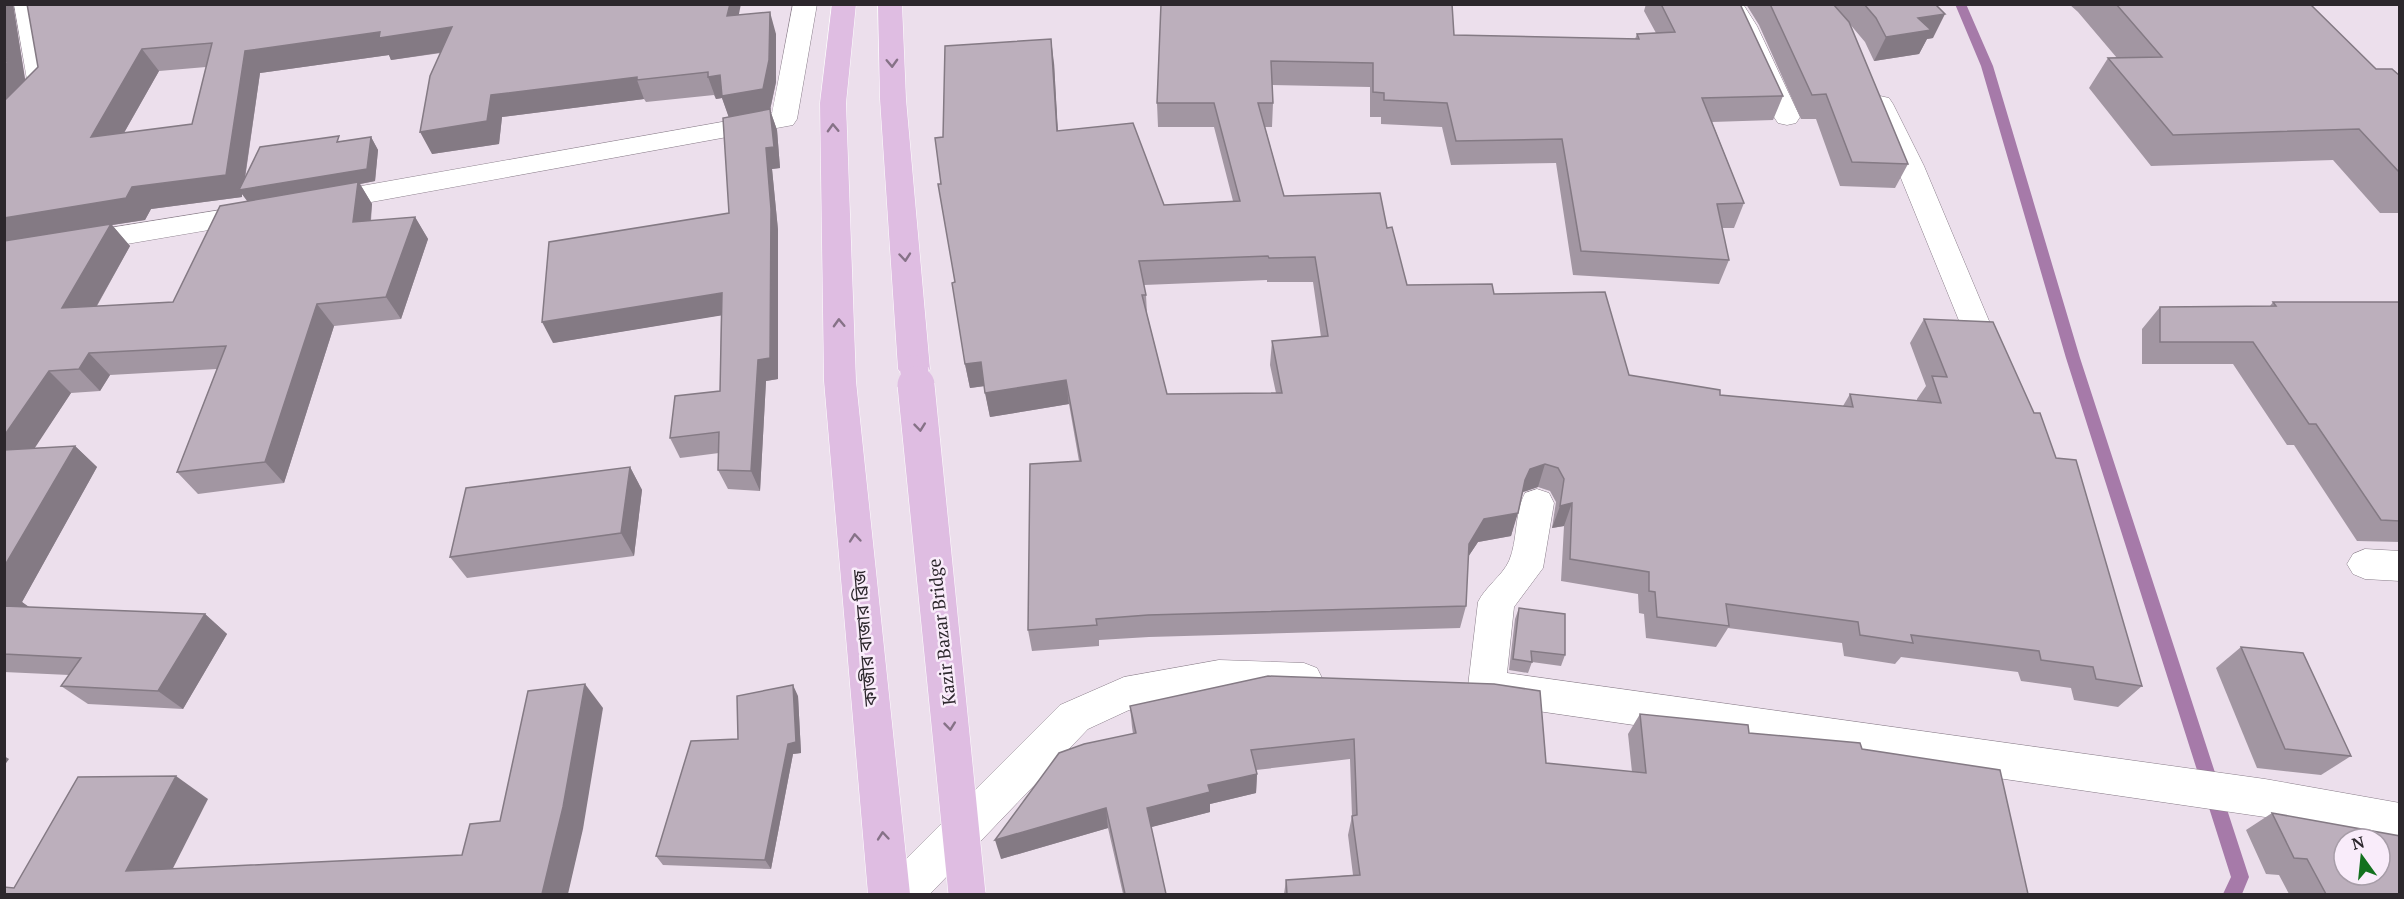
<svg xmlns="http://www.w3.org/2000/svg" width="2404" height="899" font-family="'PT Serif','Noto Sans Bengali',serif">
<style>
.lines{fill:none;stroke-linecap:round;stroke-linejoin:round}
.stream{fill:#a67aa9;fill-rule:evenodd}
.minor-casing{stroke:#8a7e8a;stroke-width:1}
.major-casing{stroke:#fff;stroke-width:1}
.minor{fill:#fff;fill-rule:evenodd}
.major{fill:#dfbde2;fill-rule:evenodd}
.major-bridge-far1-casing{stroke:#fff;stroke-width:29;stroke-linecap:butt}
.major-bridge-casing{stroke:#fff;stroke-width:38;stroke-linecap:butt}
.major-bridge-far1{stroke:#dfbde2;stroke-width:28}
.major-bridge{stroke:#dfbde2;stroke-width:37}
.wall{fill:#a296a2;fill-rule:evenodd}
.shaded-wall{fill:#847a84}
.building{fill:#bcafbc;stroke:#847a84;stroke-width:1.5;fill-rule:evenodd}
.oneway{stroke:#867287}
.labels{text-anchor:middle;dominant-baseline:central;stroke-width:5;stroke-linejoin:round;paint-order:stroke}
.street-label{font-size:18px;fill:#2c272c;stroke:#f9ecfa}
</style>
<rect width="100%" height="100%" fill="#ecdfec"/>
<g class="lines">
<path class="stream" d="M1955,4H1966L1993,66L2080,358L2249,877L2242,894H2223L2231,877L2066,358L1981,66Z"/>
<defs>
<g id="minor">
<path d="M14,4H38L54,88L13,131L4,133V110L28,86Z"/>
<path d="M793,4H817L797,119L793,125L322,211L312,208L308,202L312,196L322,193L772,113Z"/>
<path d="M1719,4H1743L1757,26L1800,117L1796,123L1787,125L1778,123L1774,117L1733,26Z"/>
<path d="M1880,96L1889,98L1893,104L1924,166L1992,328L1988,336L1977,339L1966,336L1962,328L1896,166L1867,104L1871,98Z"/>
<path d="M257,204L267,206L271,213L267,220L4,265V245Z"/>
<path d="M1537,489L1549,493L1554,503L1543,568L1514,607L1507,673L2265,779L2400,803V842L2265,817L1496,705L1474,698L1468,686L1478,602C1485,587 1502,576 1509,561C1518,540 1514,514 1525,493Z"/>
<path d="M2365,549L2400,551V581L2365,579L2353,574L2347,564L2353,554Z"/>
<path d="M1219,660L1304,663L1317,668L1323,680L1317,692L1304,697L1219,694L1129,710L1088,729L930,894H880L886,879L1060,705L1124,677Z"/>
</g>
<g id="major">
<path d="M832,4H856L846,103L856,381L910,894H868L824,381L820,103Z"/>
<path d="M878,4H902L906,99L930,369L925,377L914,381L903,377L898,369L880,99Z"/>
</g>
</defs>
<use href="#minor" class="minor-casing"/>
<use href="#major" class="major-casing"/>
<use href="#minor" class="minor"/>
<use href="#major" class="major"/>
<defs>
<path id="major-bridge-far1" d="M914,369L916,386"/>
<path id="major-bridge" d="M916,385L967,894"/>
</defs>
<use href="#major-bridge-far1" class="major-bridge-far1-casing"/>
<use href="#major-bridge" class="major-bridge-casing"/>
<use href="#major-bridge-far1" class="major-bridge-far1"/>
<use href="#major-bridge" class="major-bridge"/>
</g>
<g class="wall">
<path d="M4,4H13L25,80L38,67L27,4L739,15L776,34V82L770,110L777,130L780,168L772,169L778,230V379L766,381L760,491L728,489L718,470L719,453L680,458L670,438L720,391L721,315L553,343L729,213V117L722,98L716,99L714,95L646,102L644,99L502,117L499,144L432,154L441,53L391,60L389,55L260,73L245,179L342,141L371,137L378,150L375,181L360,184L372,204L371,221L415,217L428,239L401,319L334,326L284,483L198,494L177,472L217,369L110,375L100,391L71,393L34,448L75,446L97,467L22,602L28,607L205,614L227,634L183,709L88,704L61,686L69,675L4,672ZM206,67L192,124L124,133L159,71ZM242,194L247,201L173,302L97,306L130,246L112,225L145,220L151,209L242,197Z"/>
<path d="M1161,4L1454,35L1635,39L1637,34L1656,33L1644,11L1646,4H1740L1783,96L1773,120L1712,122L1744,203L1734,228H1722L1729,260L1719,284L1573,275L1556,163L1451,165L1442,127L1381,124V117H1370V87L1272,85L1273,103L1272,127H1265L1284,196L1387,228L1407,285L1494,294L1629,375L1720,395L1843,406L1850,394L1917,401V399L1926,386L1910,343L1924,319L2142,686L2118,707L2074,700L2071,688L2021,681L2018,672L1901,657L1895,664L1844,656L1842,643L1728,628L1716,647L1646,638L1644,614L1639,613L1638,594L1561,581L1564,526L1552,528L1556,502L1550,491L1538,487L1523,492L1511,536L1478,542L1468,557L1466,606L1460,628L1149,637L1099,640V646L1032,651L1028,630L1079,461L1069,404L990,417L984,386L970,388L965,364L955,282L941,184L943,137L1054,63L1058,131L1164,205L1233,201L1214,127H1158L1157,103ZM1267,280V282H1313L1321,337L1272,341L1270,365L1276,393L1167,394L1147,314L1146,295L1144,285Z"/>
<path d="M1746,4H1935L1933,38L1927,39L1919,54L1874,61L1865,42L1849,23L1908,164L1895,188L1840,186L1816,119H1801L1759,25Z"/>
<path d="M2069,4H2310L2376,69L2400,76V213H2380L2333,160L2151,166L2089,88L2108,58H2117L2078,12Z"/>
<path d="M2273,302H2400V542L2357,541L2294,445H2287L2233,364H2142V329L2160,307L2270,306Z"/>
<path d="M630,467L642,490L634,556L467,578L450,557Z"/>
<path d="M1519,608L1565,655L1561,666L1532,662L1528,673L1509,670L1515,619Z"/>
<path d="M2241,647L2351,756L2321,775L2257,768L2216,668Z"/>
<path d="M798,696L801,753L793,754L771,869L663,865L656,856L738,739Z"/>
<path d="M1130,706L1546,763L1632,772L1628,734L1640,714L1749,733L1862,749L2028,894H1284L1286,880L1353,875L1348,835L1352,816L1350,759L1256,770L1257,774L1256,793L1210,804V812L1151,827L1166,894H1123L1108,828L1001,859L1133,734L1132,727Z"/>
<path d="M2272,813L2400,894H2289L2279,875L2266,874L2246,830Z"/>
</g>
<g class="shaded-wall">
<path d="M4,4H13L26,85L4,106Z"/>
<path d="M730,4H741L734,38L727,16Z"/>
<path d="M770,12L776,34V82L770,110L777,130L780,168L772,169L778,230V379L766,381L760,491L751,471L729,118L722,98L716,99L708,77Z"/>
<path d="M1945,14L1933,38L1927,39L1919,54L1874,61L1886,37L1918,18Z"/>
<path d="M452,27L464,49L391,60L389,55L260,73L243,190L371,137L378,150L375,181L360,184L372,204L368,244L249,203L242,194V197L151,209L145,220L112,225L130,246L83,330L4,243V218L132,187L226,175L245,51L380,32Z"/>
<path d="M1051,39L1054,63L1059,155L1057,131Z"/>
<path d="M142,49L159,71L109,159L91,137Z"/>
<path d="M637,77V80L644,99L502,117L499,144L432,154L420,132L491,95Z"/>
<path d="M415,217L428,239L401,319L386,297Z"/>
<path d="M722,293L730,314L553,343L542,322Z"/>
<path d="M317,304L334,326L284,483L265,462Z"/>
<path d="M89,353L110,375L100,391L79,369Z"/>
<path d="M981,362L985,386L970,388L965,364Z"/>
<path d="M49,371L71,393L19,472L4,460V436Z"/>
<path d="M1066,380L1069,404L990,417L985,393Z"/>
<path d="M75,446L97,467L22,602L32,609L4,612V567Z"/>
<path d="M1545,464L1538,487L1523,492L1518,503L1525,480L1530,469Z"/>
<path d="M630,467L642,490L634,556L621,533Z"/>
<path d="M1572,503L1564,526L1552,528L1560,506Z"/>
<path d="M1518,513L1511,536L1478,542L1462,566L1469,544L1484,519Z"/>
<path d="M205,614L227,634L183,709L158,691Z"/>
<path d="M585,684L603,708L583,829L568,894H542Z"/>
<path d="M793,685L798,696L801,753L793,754L771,869L765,860Z"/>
<path d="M4,756L9,759L4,766Z"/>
<path d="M1257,774L1256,793L1210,804V812L1148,828L1147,808L1208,785Z"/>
<path d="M176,776L208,799L161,892L126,871Z"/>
<path d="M1106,808L1108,828L1001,859L995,840Z"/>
</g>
<g class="building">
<path d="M27,4H730L727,16L770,12L769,60L763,89L722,96L720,75L708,77V72L637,80V77L491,95L487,121L420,132L430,76L452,27L379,38L380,32L245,51L226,175L132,187L126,198L4,218V101L38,67ZM212,43L192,124L91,137L142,49Z"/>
<path d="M1161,4H1452L1454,35L1639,39L1637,34L1675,32L1661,4H1740L1783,96L1702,98L1744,203L1717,204L1729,260L1581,251L1562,139L1456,141L1447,103L1384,100V93L1373,92V63L1271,61L1273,103H1258L1284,196L1380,193L1387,228L1392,227L1407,285L1492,284L1494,294L1605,292L1629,375L1720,390V395L1853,407L1850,394L1941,403L1932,376L1947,377L1924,319L1993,322L2034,413H2040L2056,458L2076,460L2142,686L2096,679L2093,667L2041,660L2039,651L1911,635L1913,643L1860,635L1858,622L1726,604L1729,626L1657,617L1655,592L1649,591V572L1570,559L1572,503L1560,506L1564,479L1558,468L1545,464L1530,469L1525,480L1518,513L1484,519L1469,544L1466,606L1148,615L1096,619L1097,625L1028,630L1030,464L1081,461L1066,380L985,393L981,362L965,364L952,283L955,282L938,184H941L935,138L943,137L945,46L1051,39L1057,131L1133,123L1164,205L1240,201L1214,103H1157ZM1268,256L1269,258L1315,257L1328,336L1272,341L1282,393L1167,394L1142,295H1146L1139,261Z"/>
<path d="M1770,4H1833L1849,22L1908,164L1852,162L1826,94L1812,95Z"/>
<path d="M1864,4H1935L1945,14L1918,18L1931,30L1886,37L1876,18Z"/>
<path d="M2116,4H2310L2376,69H2392L2400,76V173L2359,129L2173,135L2108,58L2162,57Z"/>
<path d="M4,45L7,63L4,66Z"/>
<path d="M770,109L774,147L766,148L771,209L770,358L758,360L751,471L718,470L719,432L670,438L675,396L720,391L722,293L542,322L549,242L729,213L723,118Z"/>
<path d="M339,136L337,142L371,137L367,169L239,190L260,147Z"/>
<path d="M358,182L353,222L415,217L386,297L317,304L265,462L177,472L226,346L89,353L79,369L49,371L4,436V241L111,224L62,308L173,302L220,206Z"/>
<path d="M2273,302H2400V521L2381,520L2316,424H2309L2253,342H2160V307L2276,306Z"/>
<path d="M75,446L4,567V450Z"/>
<path d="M630,467L621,533L450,557L466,488Z"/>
<path d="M4,606L205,614L158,691L61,686L81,658L4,654Z"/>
<path d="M1519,608L1565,614V655L1531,651L1532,662L1513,659Z"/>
<path d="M2241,647L2303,653L2351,756L2285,749Z"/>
<path d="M1268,676L1494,684L1540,691L1546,763L1646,773L1640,714L1748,725L1749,733L1860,743L1862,749L2000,770L2028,894H1287L1286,880L1360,875L1352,816L1357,815L1354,739L1251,750L1257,774L1208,785L1210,792L1147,808L1166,894H1125L1106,808L995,840L1059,753L1084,744L1136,733L1130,706Z"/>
<path d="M585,684L563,807L542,894H4V887L14,888L78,777L176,776L126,871L462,855L470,824L500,821L528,691Z"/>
<path d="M793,685L796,742L788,744L765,860L656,856L691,741L738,739L737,696Z"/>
<path d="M2272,813L2400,836V894H2326L2307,859L2294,858ZM2344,839H2380V875H2344Z"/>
</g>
<defs><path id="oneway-chevron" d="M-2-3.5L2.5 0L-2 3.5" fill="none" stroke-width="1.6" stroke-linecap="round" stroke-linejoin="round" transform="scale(1.5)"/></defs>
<g class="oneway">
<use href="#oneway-chevron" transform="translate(892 63) rotate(88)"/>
<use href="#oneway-chevron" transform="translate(833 128) rotate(-92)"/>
<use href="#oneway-chevron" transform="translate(905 257) rotate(85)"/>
<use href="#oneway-chevron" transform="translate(839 323) rotate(-92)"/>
<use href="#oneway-chevron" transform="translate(920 427) rotate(84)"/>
<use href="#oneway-chevron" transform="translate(855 538) rotate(-95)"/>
<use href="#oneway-chevron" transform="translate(950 726) rotate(84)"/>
<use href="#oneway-chevron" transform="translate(883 836) rotate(-95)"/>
</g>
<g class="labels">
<g class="street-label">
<text transform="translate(941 632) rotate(-96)">Kazir Bazar Bridge</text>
<text transform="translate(864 638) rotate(-95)">কাজীর বাজার ব্রিজ</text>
</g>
</g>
<rect width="2404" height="899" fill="none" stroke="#2c272c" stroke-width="12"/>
<g transform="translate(2362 857) rotate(345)"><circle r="28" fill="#f9ecfa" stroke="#a79da8" stroke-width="1.5"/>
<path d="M0-4.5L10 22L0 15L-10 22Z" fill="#13711e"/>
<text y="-9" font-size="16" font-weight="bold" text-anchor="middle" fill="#2c272c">N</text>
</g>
</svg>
